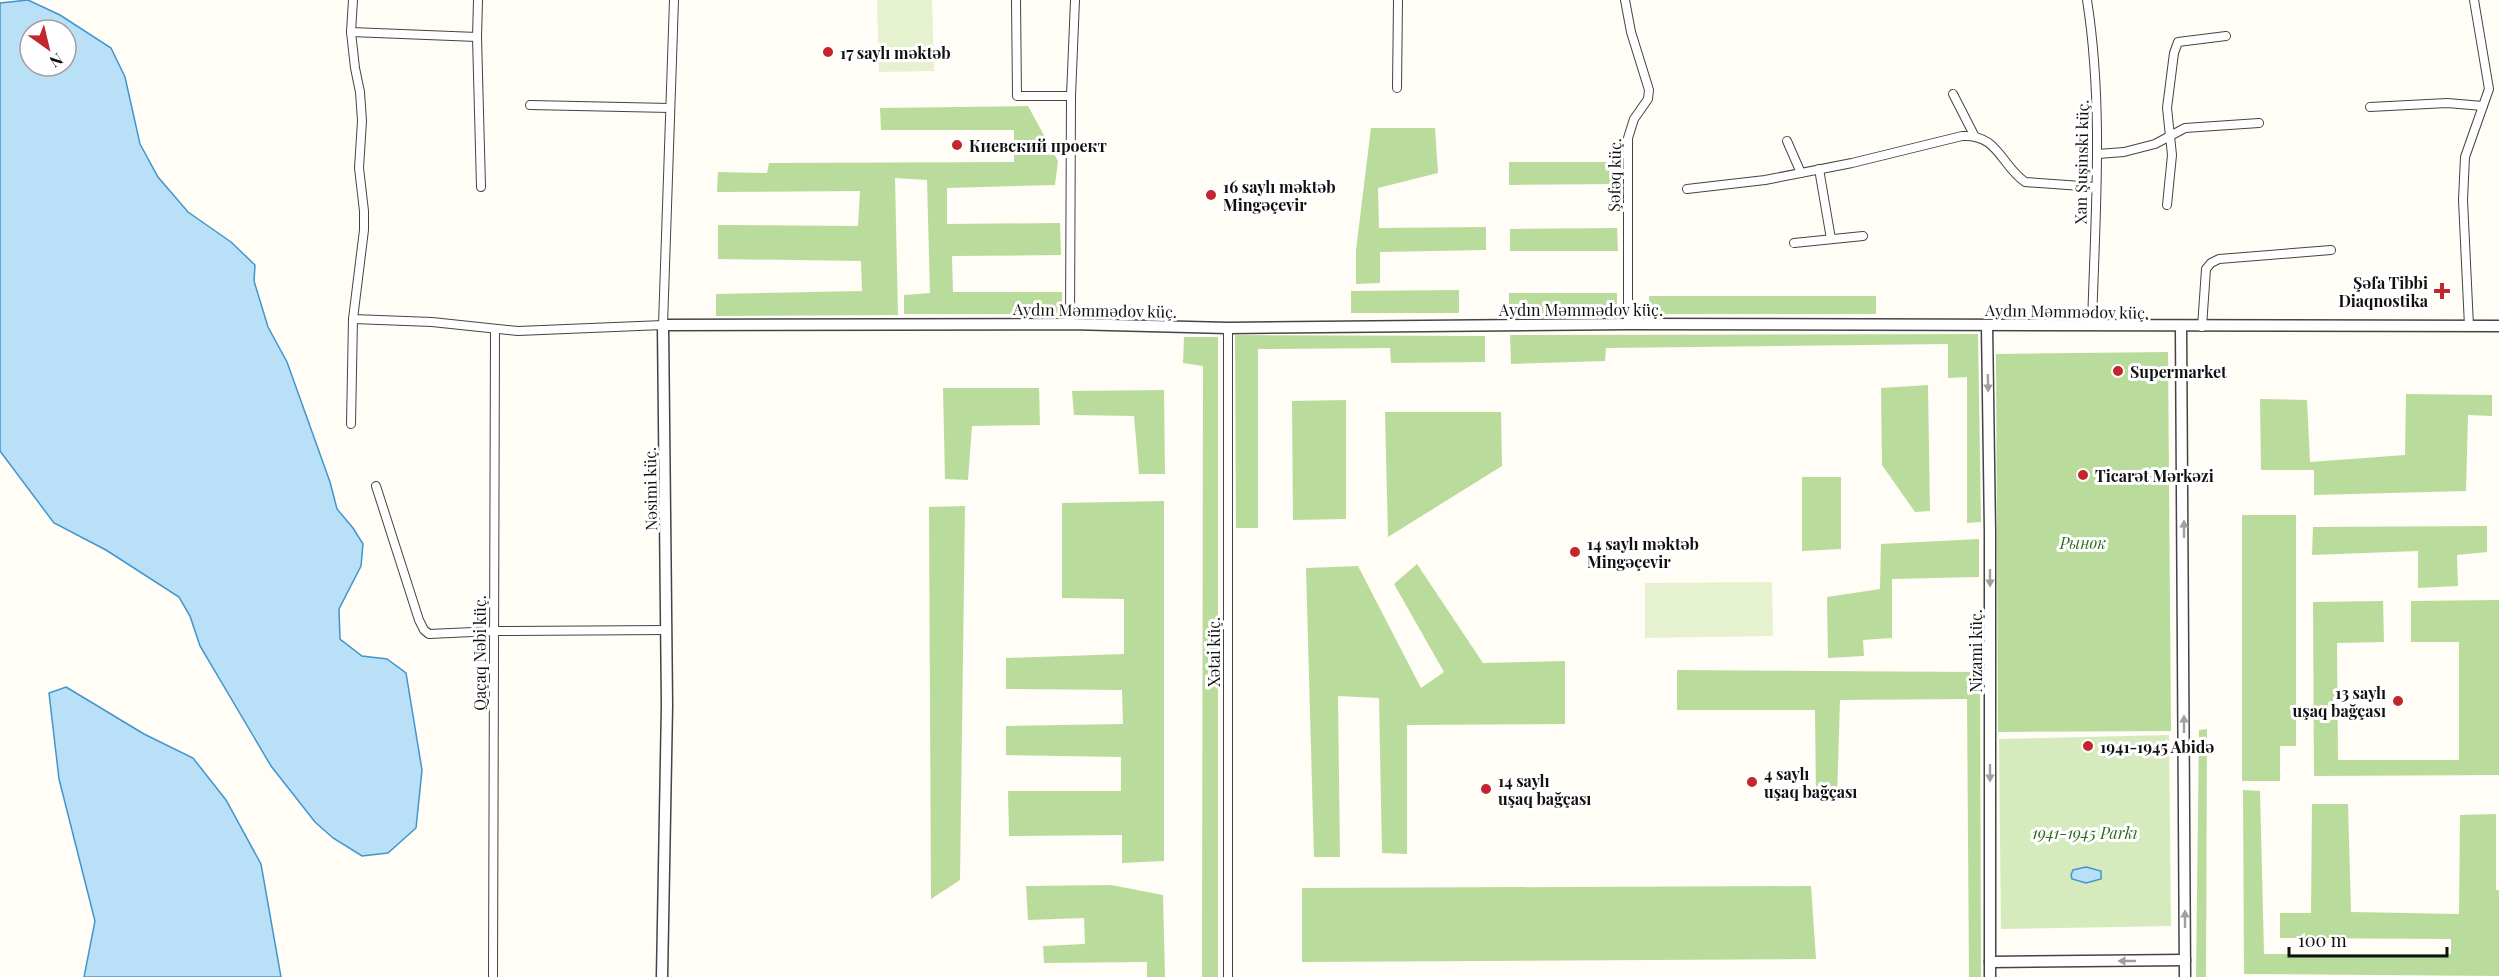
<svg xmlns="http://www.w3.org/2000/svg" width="2499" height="977" font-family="'Playfair Display',serif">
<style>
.green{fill:#d5ebbd}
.forest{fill:#b9dc9c}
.pitch{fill:#e6f2cf}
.water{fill:#b9e0f7;stroke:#3f96cf;stroke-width:1.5;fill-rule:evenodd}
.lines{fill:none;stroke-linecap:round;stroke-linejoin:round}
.minor-casing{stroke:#444;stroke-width:10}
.tertiary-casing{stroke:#444;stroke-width:13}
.minor{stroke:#fff;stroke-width:8}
.tertiary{stroke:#fff;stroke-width:10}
.oneway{fill:#a0a0a0}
.poi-dot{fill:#c4262e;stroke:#fff;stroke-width:2}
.labels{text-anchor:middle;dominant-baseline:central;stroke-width:6;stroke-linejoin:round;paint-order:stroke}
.poi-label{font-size:16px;font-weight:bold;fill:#111;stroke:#fff;text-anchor:start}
.street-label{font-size:16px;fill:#111;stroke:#fff}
.park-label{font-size:16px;font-style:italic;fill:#2f6b1f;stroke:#fff}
</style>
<rect width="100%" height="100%" fill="#fffdf5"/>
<path class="green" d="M2169,735L2171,926L2001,929L1999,739Z"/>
<g class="forest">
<path d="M1028,106L1058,161L1055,185L947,188V224L1060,223L1061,255L952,256L953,292H1062V314H904V295L930,293L927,180L895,178L898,315L716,316V294L862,291L861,261L718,259V225L858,226L860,191L717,192L718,172L767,173L769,163L1014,162V130H881L880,108Z"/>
<path d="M1371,128H1435L1438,173L1378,188L1379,228L1486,227V250L1380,252V283L1356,284V250Z"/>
<path d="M1509,162H1616V184L1509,185Z"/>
<path d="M1617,228L1618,251H1510V229Z"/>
<path d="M1459,290V313H1351V291Z"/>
<path d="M1509,293H1617V315L1509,316Z"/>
<rect x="1649" y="296" width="227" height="18"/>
<path d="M1978,334L1981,522L1967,523V377L1948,378V344L1606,348L1605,361L1511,364L1510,335Z"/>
<path d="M1235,335L1485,336V362L1391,363L1390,348L1258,349V528H1236Z"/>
<path d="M1184,337H1218V977H1202L1203,366L1183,363Z"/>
<path d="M2168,352L2171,731L1998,732L1996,354Z"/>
<path d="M1928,385L1930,511L1915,512L1882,465L1881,388Z"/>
<path d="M943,388H1039L1040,425L972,426L968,480L945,479Z"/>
<path d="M1164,390L1165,474H1139L1134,416L1074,415L1072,391Z"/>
<path d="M2406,394L2492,395V416L2468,415L2466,491L2314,495V470H2261L2260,399L2307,400L2310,462L2405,455Z"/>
<path d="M1346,400V519L1293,520L1292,401Z"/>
<path d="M1385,412H1501L1502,466L1388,537Z"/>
<path d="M1802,477H1841V549L1802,551Z"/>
<path d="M1164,501V861L1122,863V835L1009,836L1008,791H1121V757L1006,755V726L1123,724L1122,690L1006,689V658L1124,654V599L1062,598V503Z"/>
<path d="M965,506L960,880L931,899L929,507Z"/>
<path d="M2242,515H2296V746H2280V781H2242Z"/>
<path d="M2487,526V552L2457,555L2458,586L2418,588V551L2312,555L2313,527Z"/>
<path d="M1979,539V577L1892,579V638L1863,640L1864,656L1828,658L1827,597L1880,589L1881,544Z"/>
<path d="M1417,564L1483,663L1565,661V724L1407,725V854L1382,853L1379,698L1338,696L1340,857H1314L1306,568L1358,566L1421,688L1444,672L1394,584Z"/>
<path d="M2499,600V775L2314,776L2313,602L2383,601L2384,642L2337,643L2338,760H2459V642H2411V601Z"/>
<path d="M1677,670L1980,672L1981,977H1969L1967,699L1840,700L1837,797H1816L1815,710H1677Z"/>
<path d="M2207,729L2206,977H2196L2199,730Z"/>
<path d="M2243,790L2260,791L2264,954H2451V939L2280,938V913H2311L2312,804H2348L2351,912L2459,914L2460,815L2496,814V890H2499V976L2244,974Z"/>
<path d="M1111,885L1163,895L1165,977H1147V962L1044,963L1043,946L1085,944L1084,918L1028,920L1026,886Z"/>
<path d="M1811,886L1816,959L1302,962V888Z"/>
</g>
<g class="pitch">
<path d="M877,0H932L934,71L879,72Z"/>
<path d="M1772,582L1773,636L1645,638V583Z"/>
</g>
<g class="water">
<path d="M28,0L60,15L111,48L125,77L140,144L158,177L188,212L231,242L255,265L254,281L268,327L287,362L330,482L337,509L353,528L363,544L361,566L339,609L340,639L362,656L387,659L406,673L422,770L416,828L388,853L362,856L333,838L315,822L271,766L200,646L190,616L179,597L106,550L54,523L0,451V3ZM30,30H66V66H30Z"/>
<path d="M66,687L144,734L193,758L226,800L261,864L281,977H84L95,921L59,779L49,693Z"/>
<path d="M2086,867L2101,871V879L2086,883L2072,879L2071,875L2073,870Z"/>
</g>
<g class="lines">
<defs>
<g id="minor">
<path d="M478,0L477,37L481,187"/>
<path d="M1016,0L1017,96H1071"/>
<path d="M1625,0L1631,32L1649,90L1648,99L1634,119L1628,138V324"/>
<path d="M2087,0C2104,108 2095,217 2092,326"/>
<path d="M351,32L477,37"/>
<path d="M1397,88L1398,0"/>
<path d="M1953,94L1974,135"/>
<path d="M530,105L670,108"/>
<path d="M2370,107L2447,103L2483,106"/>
<path d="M1787,141L1801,173"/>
<path d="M2098,154L2124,152L2155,144L2185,128L2259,123"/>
<path d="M1819,169L1831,239"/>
<path d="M1687,189L1765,180L1852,163L1962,136C1998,134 2000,164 2025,182L2096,187"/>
<path d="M2167,205L2172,155L2167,108L2174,53L2178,42L2226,36"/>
<path d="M1794,243L1863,236"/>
<path d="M353,319L432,322L518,331L663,325L674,0"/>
<path d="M1070,324L1071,96L1075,0"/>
<path d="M2469,326L2463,200L2465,157L2489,89L2474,0"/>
<path d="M2202,327L2206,269L2211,263L2219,259L2331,250"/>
<path d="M1228,328V977"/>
<path d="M351,424L353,319L364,230V211L359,168L362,121L360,92L355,68L351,32L353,0"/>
<path d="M376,486L419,620L424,630L429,634L495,631L667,630"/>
<path d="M493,977L495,330"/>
</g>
<g id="tertiary">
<path d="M1987,325L1990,532V977"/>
<path d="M2181,327L2185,977"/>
<path d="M1990,962L2185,960"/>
<path d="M662,977L667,705L663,325L1070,324L1228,328L1628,324L2499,326"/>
</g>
</defs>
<use href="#minor" class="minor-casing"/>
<use href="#tertiary" class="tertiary-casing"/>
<use href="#minor" class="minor"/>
<use href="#tertiary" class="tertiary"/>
</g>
<defs><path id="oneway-solid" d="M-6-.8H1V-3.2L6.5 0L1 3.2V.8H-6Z" transform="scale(1.5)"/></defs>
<g class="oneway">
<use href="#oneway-solid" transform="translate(1988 383) rotate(89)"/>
<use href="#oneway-solid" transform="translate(2184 529) rotate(-90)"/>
<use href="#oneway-solid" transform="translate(1990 578) rotate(90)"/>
<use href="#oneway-solid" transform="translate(2184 724) rotate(-90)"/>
<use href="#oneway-solid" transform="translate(1990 773) rotate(90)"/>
<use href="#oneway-solid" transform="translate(2185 919) rotate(-90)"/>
<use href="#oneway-solid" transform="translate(2127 961) rotate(180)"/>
</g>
<g class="poi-dot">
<circle cx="828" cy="52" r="6"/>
<circle cx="957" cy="145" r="6"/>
<circle cx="1211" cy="195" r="6"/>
<path d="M2439 282h6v6h6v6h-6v6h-6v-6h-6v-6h6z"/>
<circle cx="2118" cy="371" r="6"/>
<circle cx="2083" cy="475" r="6"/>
<circle cx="1575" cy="552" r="6"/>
<circle cx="2398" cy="701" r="6"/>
<circle cx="2088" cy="746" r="6"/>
<circle cx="1752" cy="782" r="6"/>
<circle cx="1486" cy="789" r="6"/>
</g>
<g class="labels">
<g class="poi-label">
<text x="840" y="52">17 saylı məktəb</text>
<text x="969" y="145">Киевский проект</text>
<text x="1223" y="186">16 saylı məktəb<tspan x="1223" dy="18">Mingəçevir</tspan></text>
<text x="2428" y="282" text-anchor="end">Şəfa Tibbi<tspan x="2428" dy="18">Diaqnostika</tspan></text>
<text x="2130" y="371">Supermarket</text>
<text x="2095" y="475">Ticarət Mərkəzi</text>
<text x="1587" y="543">14 saylı məktəb<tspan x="1587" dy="18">Mingəçevir</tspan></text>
<text x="2386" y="692" text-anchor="end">13 saylı<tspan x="2386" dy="18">uşaq bağçası</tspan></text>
<text x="2100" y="746">1941-1945 Abidə</text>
<text x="1764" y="773">4 saylı<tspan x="1764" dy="18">uşaq bağçası</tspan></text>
<text x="1498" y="780">14 saylı<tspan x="1498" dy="18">uşaq bağçası</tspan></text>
</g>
<g class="street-label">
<text transform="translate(2081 162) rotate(-89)">Xan Şuşinski küç.</text>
<text transform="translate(1614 175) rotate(-89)">Şəfəq küç.</text>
<text x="1581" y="309">Aydın Məmmədov küç.</text>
<text transform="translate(1095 310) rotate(1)">Aydın Məmmədov küç.</text>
<text transform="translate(2067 311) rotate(1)">Aydın Məmmədov küç.</text>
<text transform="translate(650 489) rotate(-91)">Nəsimi küç.</text>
<text transform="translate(1975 651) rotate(-90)">Nizami küç.</text>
<text transform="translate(1213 652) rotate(-90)">Xətai küç.</text>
<text transform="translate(479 653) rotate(-90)">Qaçaq Nəbi küç.</text>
</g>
<g class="park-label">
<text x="2083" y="542">Рынок</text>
<text x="2085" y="832">1941-1945 Parkı</text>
</g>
</g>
<g transform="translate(48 48) rotate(146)"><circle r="28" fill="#ffffff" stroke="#a0a0a0" stroke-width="1.5"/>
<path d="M0-4.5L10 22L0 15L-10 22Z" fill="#c4262e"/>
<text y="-9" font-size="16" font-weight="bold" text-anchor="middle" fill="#111111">N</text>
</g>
<path d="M2289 947v9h158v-9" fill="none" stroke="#111111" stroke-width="3"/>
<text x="2298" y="947" font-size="18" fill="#111111" stroke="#ffffff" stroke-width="4.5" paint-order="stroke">100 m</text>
</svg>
